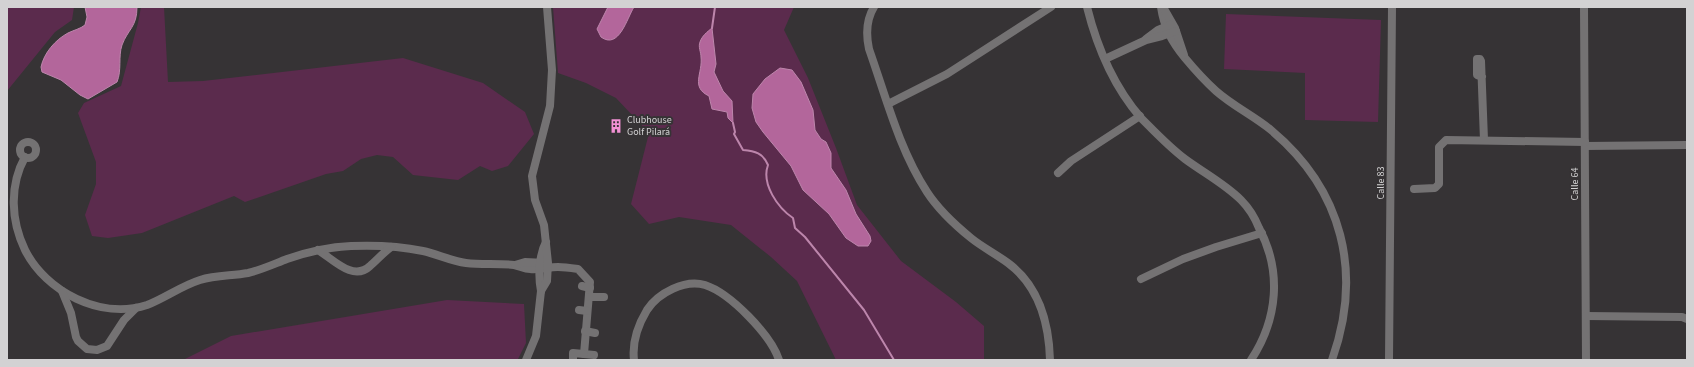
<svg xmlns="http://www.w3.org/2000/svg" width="1694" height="367" font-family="'Source Sans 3',sans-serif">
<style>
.grass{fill:#5b2b4d}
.water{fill:#b3669b;stroke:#bd86ac}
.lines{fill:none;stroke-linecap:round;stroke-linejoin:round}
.stream{stroke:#bd86ac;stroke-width:2}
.street{stroke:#747273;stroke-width:8}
.labels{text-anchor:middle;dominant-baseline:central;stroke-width:4;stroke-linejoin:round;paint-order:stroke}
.poi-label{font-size:10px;fill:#d3d2d3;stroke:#363335;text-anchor:start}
.street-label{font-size:10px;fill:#d3d2d3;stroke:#363335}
</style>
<rect width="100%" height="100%" fill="#363335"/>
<g class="grass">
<path d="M7,7H74L72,20L55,32L7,91Z"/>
<path d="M141,7H164L168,82L203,81L403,58L483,83L525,112L534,134L508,166L492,171L480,166L458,180L413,175L393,157L377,155L361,159L343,171L326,174L245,202L234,196L142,233L108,238L92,236L85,215L96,184V162L78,113L84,103L121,86L138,23Z"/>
<path d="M553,7H794L784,30L808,78L836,148L857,205L901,261L956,302L984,326V360H836L797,281L771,257L731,225L679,217L649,224L631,204L649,133L616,98L586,83L558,73Z"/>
<path d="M1226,14L1381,20L1378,122L1305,120V73L1224,69Z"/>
<path d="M447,300L524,304L526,343L518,359L516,360H183L231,336Z"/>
</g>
<g class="water">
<path d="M85,7H137C137,27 128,29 122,45C118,57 122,70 117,82L88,99L80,95L61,80L42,72L41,67C44,53 55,40 68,33C74,30 80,29 85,25L87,17Z"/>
<path d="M608,7H634C627,18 619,50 601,37L597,29Z"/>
<path d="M712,28L716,64L714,72L723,91L732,101L733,123L728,118L727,112L712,109L709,96C690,87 703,73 701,57C701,52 698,47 700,42C702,36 707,32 712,28Z"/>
<path d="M780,68L792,70L801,82L813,110L815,130L821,139L826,142L831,153V168L846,190L856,214L870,236L871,241L868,246H858L846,238L829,214L803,190L791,166L763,132L756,122L752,108L753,94L765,79Z"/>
</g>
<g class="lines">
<g class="stream">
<path d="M712,28L715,7"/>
<path d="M733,123L735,132L734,134L743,150C755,151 763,153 768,165C761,184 778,208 793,218L795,228L805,237L864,310L894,360"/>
</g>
<g class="street">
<path d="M874,7C866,20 866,35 869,49C886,97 899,149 927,192C938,209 955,225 971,238C982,247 996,254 1008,263C1039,286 1049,324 1050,360"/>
<path d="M1087,7C1097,47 1114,87 1141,118C1155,132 1169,147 1185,159C1204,173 1225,184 1241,200C1249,208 1255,218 1259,228C1282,271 1278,319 1251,360"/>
<path d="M1161,7C1164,28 1172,42 1185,58C1195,70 1205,81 1216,91C1233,106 1254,116 1271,130C1343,190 1363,273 1332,360"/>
<path d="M1163,7L1175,28L1184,55"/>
<path d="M1584,7L1586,360"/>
<path d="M1146,39L1158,30L1170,25"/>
<path d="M1105,59L1146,40L1162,36L1176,31"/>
<path d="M1482,77L1477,75V59H1480L1481,61L1484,140"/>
<path d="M888,104L947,74L1051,7"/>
<circle cx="28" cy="150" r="8"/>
<path d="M1585,146L1687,145"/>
<path d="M25,157C9,186 11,221 25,250C46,292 101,320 147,305C165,298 181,286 200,280C216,275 232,276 248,273C261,270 274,264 287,259C307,252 329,247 351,246C374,245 399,246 423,251C437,254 451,261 466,263C482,265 498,263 514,265C520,266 524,269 530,269C541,270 548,267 558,267C564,267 571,268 578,269L590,282L584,354L594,355"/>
<path d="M1058,173L1071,161L1140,116"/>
<path d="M1414,189L1435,188L1439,184V147L1446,140L1585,142"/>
<path d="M318,250C333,259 353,282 370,266C377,260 383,253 391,247"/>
<path d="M515,265L525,262L546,263"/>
<path d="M1141,279L1183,259L1216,247L1262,233"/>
<path d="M582,286L590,288"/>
<path d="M62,291L71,313L76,337L78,341L87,349L97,350L107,346L124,320L136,308"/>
<path d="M541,291C538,276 539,255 546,242"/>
<path d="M589,297H604"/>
<path d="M579,310L587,311"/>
<path d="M1586,316L1682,317L1687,319"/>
<path d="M585,331L595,333"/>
<path d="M526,360L536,336L541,291L547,281L548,263L544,225L535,200L532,176L550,106L552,70L547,7"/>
<path d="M573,360V353L584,354"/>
<path d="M634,360C632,343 638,325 647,310C658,293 685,279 705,285C730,293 771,335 779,360"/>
<path d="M1389,360L1392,7"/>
</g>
</g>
<defs>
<symbol id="building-bare" viewBox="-9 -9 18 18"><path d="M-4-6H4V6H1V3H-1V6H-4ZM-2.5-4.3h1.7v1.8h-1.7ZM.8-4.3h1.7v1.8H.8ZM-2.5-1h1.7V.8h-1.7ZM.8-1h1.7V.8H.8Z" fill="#f391d5" stroke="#363335" stroke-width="2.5" paint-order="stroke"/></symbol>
</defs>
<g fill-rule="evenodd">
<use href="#building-bare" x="606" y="116" width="20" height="20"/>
</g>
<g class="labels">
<g class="poi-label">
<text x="627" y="120">Clubhouse<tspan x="627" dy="12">Golf Pilará</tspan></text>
</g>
<g class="street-label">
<text transform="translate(1381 183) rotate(-90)">Calle 83</text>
<text transform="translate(1575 184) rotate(-90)">Calle 64</text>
</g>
</g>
<rect width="1694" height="367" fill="none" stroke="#d3d2d3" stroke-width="16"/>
</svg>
